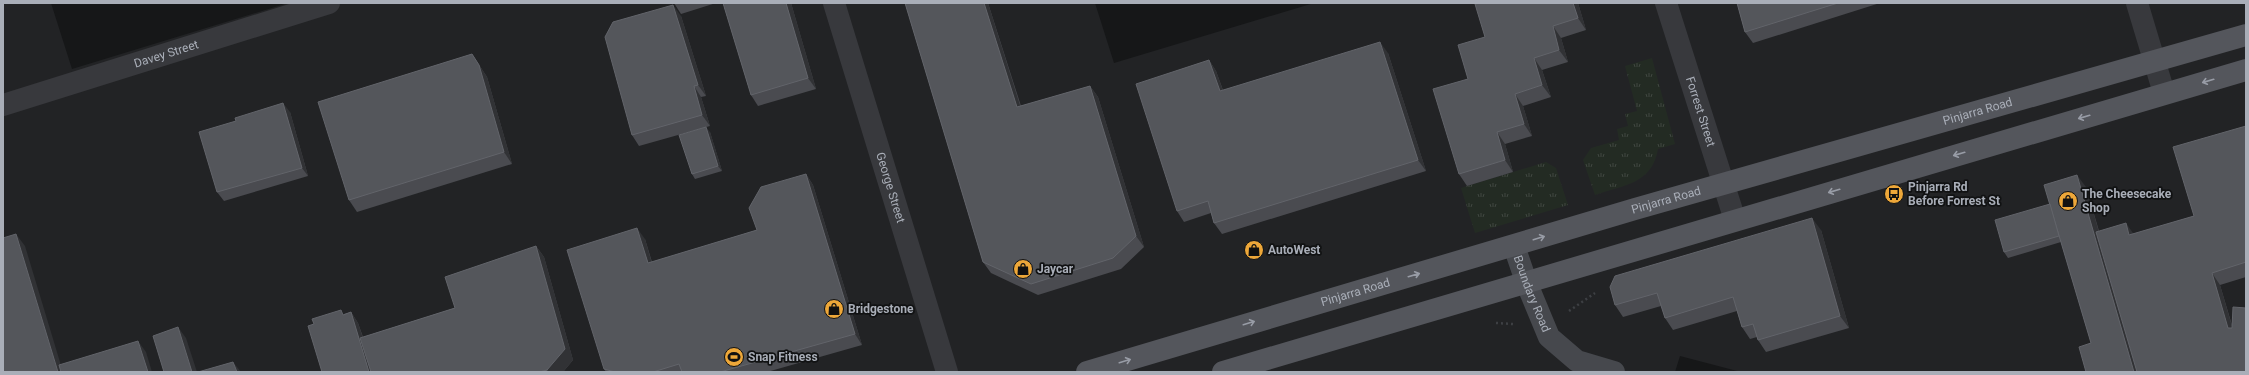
<svg xmlns="http://www.w3.org/2000/svg" width="2249" height="375" font-family="Roboto,sans-serif">
<style>
.built{fill:#222325}
.grass{fill:url(#grass-tufts)}
.lines{fill:none;stroke-linecap:round;stroke-linejoin:round}
.path{stroke:#3e4044;stroke-width:2.5;stroke-dasharray:2 3;stroke-linecap:butt}
.street{stroke:#38393d;stroke-width:22}
.secondary{stroke:#46484d;stroke-width:22}
.primary{stroke:#54565c;stroke-width:22}
.wall{fill:#4a4b50}
.shaded-wall{fill:#313235}
.building{fill:#54565b;stroke:#62646a}
.oneway{stroke:#989ca6}
.labels{text-anchor:middle;dominant-baseline:central;stroke-width:3.5;stroke-linejoin:round;paint-order:stroke}
.street-label{font-size:12px;fill:#a9aeb8;stroke:#111213}
.poi-label{font-size:12px;font-weight:bold;fill:#a9aeb8;stroke:#111213;text-anchor:start}
</style>
<defs>
<pattern id="grass-tufts" width="24" height="20" patternUnits="userSpaceOnUse"><rect width="24" height="20" fill="#232b23"/><path d="M3 7l-1-3M5 7V3M7 7l1-3M15 17l-1-3M17 17v-4M19 17l1-3" fill="none" stroke="#404741"/></pattern>
</defs>
<rect width="100%" height="100%" fill="#161718"/>
<path class="built" d="M3,3H51L72,69L288,3H1095L1114,63L1314,3H2246V372H1741L1680,356L1675,372H3Z"/>
<g class="grass">
<path d="M1652,58L1675,144L1658,149C1652,184 1624,185 1595,195L1583,160L1591,148L1619,140L1617,129L1628,126L1625,114L1637,111L1625,66Z"/>
<path d="M1546,162L1556,168L1568,205L1475,233L1461,188Z"/>
</g>
<g class="lines">
<g class="path">
<path d="M1569,311L1595,293"/>
<path d="M1496,323L1513,324"/>
</g>
<g class="street">
<path id="s1" d="M834,3L947,372"/>
<path id="s2" d="M1666,3L1735,220"/>
<path d="M2137,3L2164,93"/>
<path id="s3" d="M3,105L329,3"/>
</g>
<path class="secondary" id="s4" d="M1514,246L1527,284L1549,337L1577,361L1614,372"/>
<g class="primary">
<path id="s5" d="M1087,372L1635,209L2246,35"/>
<path d="M1223,372L2246,70"/>
</g>
</g>
<g class="wall">
<path d="M674,3H716L681,14Z"/>
<path d="M723,3H791L816,89L758,106L751,95Z"/>
<path d="M905,3H988L1021,106L1090,86L1098,97L1144,247L1121,269L1038,295L991,273L983,262Z"/>
<path d="M1480,3H1578L1586,30L1561,38L1568,62L1542,70L1551,97L1523,106L1532,136L1505,144L1513,172L1467,186L1459,174L1468,79L1485,37Z"/>
<path d="M1737,3H1880L1753,43L1745,32Z"/>
<path d="M681,16L706,96L701,97L710,126L639,146L632,135Z"/>
<path d="M1388,53L1426,171L1222,234L1214,223L1211,213L1184,222L1177,211L1209,60L1216,71L1223,90Z"/>
<path d="M472,54L487,77L512,164L357,212L349,200Z"/>
<path d="M290,112L308,176L224,201L217,192L236,121Z"/>
<path d="M2246,127V277L2220,285L2246,372L2091,343L2061,242L2008,258L2004,252L2050,204L2086,187L2099,231L2134,234L2194,216Z"/>
<path d="M710,132L722,171L695,179L692,174Z"/>
<path d="M806,174L813,185L862,345L767,372H606L604,369L645,239L652,262L757,230Z"/>
<path d="M1821,230L1849,328L1766,352L1758,340L1757,337L1750,339L1742,327L1737,311L1673,330L1665,318L1661,306L1623,317L1615,305Z"/>
<path d="M536,246L544,257L573,360L563,372H322L344,314L351,312L358,323L363,337L455,308Z"/>
</g>
<g class="shaded-wall">
<path d="M786,3H791L816,89L808,78Z"/>
<path d="M984,3H988L1024,118L1017,107Z"/>
<path d="M1573,3H1578L1586,30L1578,18Z"/>
<path d="M673,5L681,16L706,96L698,85Z"/>
<path d="M1553,26L1561,38L1568,62L1559,50Z"/>
<path d="M1380,42L1388,53L1426,171L1418,160Z"/>
<path d="M472,54L487,77L512,164L504,152Z"/>
<path d="M1534,58L1542,70L1551,97L1542,85Z"/>
<path d="M1209,60L1216,71L1227,102L1220,91Z"/>
<path d="M694,86L701,97L710,126L702,115Z"/>
<path d="M1090,86L1098,97L1144,247L1136,236Z"/>
<path d="M1515,94L1523,106L1532,136L1524,124Z"/>
<path d="M283,103L290,112L308,176L302,168Z"/>
<path d="M706,127L710,132L722,171L718,166Z"/>
<path d="M1497,132L1505,144L1513,172L1505,160Z"/>
<path d="M806,174L813,185L862,345L855,334Z"/>
<path d="M2077,175L2086,187L2139,372H2134Z"/>
<path d="M1812,218L1821,230L1849,328L1840,316Z"/>
<path d="M2126,223L2135,236L2129,235Z"/>
<path d="M637,228L645,239L655,274L648,263Z"/>
<path d="M16,234L25,246L63,372H58Z"/>
<path d="M536,246L544,257L573,360L563,372H549L547,370Z"/>
<path d="M2212,273L2220,285L2236,340L2228,328Z"/>
<path d="M351,312L358,323L374,372H369Z"/>
<path d="M178,327L186,338L197,372H192Z"/>
<path d="M138,341L146,352L152,372H148Z"/>
<path d="M233,362L241,372H237Z"/>
</g>
<g class="building">
<path d="M723,3H786L808,78L751,95Z"/>
<path d="M905,3H984L1017,107L1090,86L1136,236L1113,258L1031,284L983,262Z"/>
<path d="M1480,3H1573L1578,18L1553,26L1559,50L1534,58L1542,85L1515,94L1524,124L1497,132L1505,160L1459,174L1433,89L1468,79L1458,45L1485,37L1475,4Z"/>
<path d="M1737,3H1838L1745,32Z"/>
<path d="M673,5L698,85L694,86L702,115L632,135L605,37L613,22Z"/>
<path d="M1380,42L1418,160L1214,223L1208,201L1177,211L1136,84L1209,60L1220,91Z"/>
<path d="M472,54L479,65L504,152L349,200L318,102Z"/>
<path d="M283,103L302,168L217,192L199,132L236,121L235,118Z"/>
<path d="M2246,126V262L2212,273L2228,328H2232L2233,307L2246,308V372H2137L2096,232L2126,223L2129,235L2194,216L2173,147Z"/>
<path d="M706,127L718,166L692,174L679,135Z"/>
<path d="M806,174L855,334L720,372H682L679,364L653,372H615L604,369L567,250L637,228L648,263L757,230L749,208L761,187Z"/>
<path d="M2077,175L2134,372H2086L2079,347L2091,343L2044,185Z"/>
<path d="M2050,204L2059,236L2004,252L1995,220Z"/>
<path d="M1812,218L1840,316L1758,340L1753,324L1742,327L1733,297L1665,318L1657,293L1615,305L1610,287L1615,276Z"/>
<path d="M16,234L58,372H3V238Z"/>
<path d="M536,246L565,349L547,370L539,372H371L360,338L455,308L445,277Z"/>
<path d="M341,310L343,315L351,312L369,372H322L308,326L314,324L312,319Z"/>
<path d="M178,327L192,372H164L153,336Z"/>
<path d="M138,341L148,372H61L59,365Z"/>
<path d="M233,362L237,372H198Z"/>
</g>
<defs><path id="oneway-shaft" d="M-6 0H5M1.5-3L5.5 0L1.5 3" fill="none" stroke-width="1.6" stroke-linecap="round" stroke-linejoin="round"/></defs>
<g class="oneway">
<use href="#oneway-shaft" transform="translate(2208 81) rotate(164)"/>
<use href="#oneway-shaft" transform="translate(2084 117) rotate(164)"/>
<use href="#oneway-shaft" transform="translate(1959 154) rotate(164)"/>
<use href="#oneway-shaft" transform="translate(1834 191) rotate(164)"/>
<use href="#oneway-shaft" transform="translate(1539 238) rotate(-17)"/>
<use href="#oneway-shaft" transform="translate(1414 275) rotate(-16)"/>
<use href="#oneway-shaft" transform="translate(1249 323) rotate(-17)"/>
<use href="#oneway-shaft" transform="translate(1125 361) rotate(-17)"/>
</g>
<defs>
<symbol id="bus-disc" viewBox="-11 -11 22 22"><circle r="9.5" fill="#eda739" stroke="#111213"/><path d="M-5-6H5V4H4V6H2V4H-2V6H-4V4H-5ZM-3.5-4V0h7V-4ZM-3.5 1.2v1.5H-2V1.2ZM2 1.2v1.5H3.5V1.2Z" fill="#111"/></symbol>
<symbol id="shop-disc" viewBox="-11 -11 22 22"><circle r="9.5" fill="#eda739" stroke="#111213"/><path d="M-5-2.5h2.3a2.7 3.5 0 0 1 5.4 0H5L5.5 6h-11ZM-1.5-2.5h3a1.5 2.3 0 0 0-3 0Z" fill="#111"/></symbol>
<symbol id="stadium-disc" viewBox="-11 -11 22 22"><circle r="9.5" fill="#eda739" stroke="#111213"/><path d="M0-5a6.5 5 0 1 0 0 10a6.5 5 0 1 0 0-10ZM-3.5-1.8h7v3.6h-7Z" fill="#111"/></symbol>
</defs>
<g fill-rule="evenodd">
<use href="#bus-disc" x="1883" y="183" width="22" height="22"/>
<use href="#shop-disc" x="2057" y="190" width="22" height="22"/>
<use href="#shop-disc" x="1243" y="239" width="22" height="22"/>
<use href="#shop-disc" x="1012" y="258" width="22" height="22"/>
<use href="#shop-disc" x="823" y="298" width="22" height="22"/>
<use href="#stadium-disc" x="723" y="346" width="22" height="22"/>
</g>
<g class="labels">
<g class="street-label">
<text stroke="none"><textPath href="#s3" startOffset="171">Davey Street</textPath></text>
<text stroke="none"><textPath href="#s2" startOffset="114">Forrest Street</textPath></text>
<text stroke="none"><textPath href="#s5" startOffset="928">Pinjarra Road</textPath></text>
<text stroke="none"><textPath href="#s1" startOffset="193">George Street</textPath></text>
<text stroke="none"><textPath href="#s5" startOffset="604">Pinjarra Road</textPath></text>
<text stroke="none"><textPath href="#s5" startOffset="280">Pinjarra Road</textPath></text>
<text stroke="none"><textPath href="#s4" startOffset="51">Boundary Road</textPath></text>
</g>
<g class="poi-label">
<text x="1908" y="187">Pinjarra Rd<tspan x="1908" dy="14">Before Forrest St</tspan></text>
<text x="2082" y="194">The Cheesecake<tspan x="2082" dy="14">Shop</tspan></text>
<text x="1268" y="250">AutoWest</text>
<text x="1037" y="269">Jaycar</text>
<text x="848" y="309">Bridgestone</text>
<text x="748" y="357">Snap Fitness</text>
</g>
</g>
<rect width="2249" height="375" fill="none" stroke="#a9aeb8" stroke-width="8"/>
</svg>
